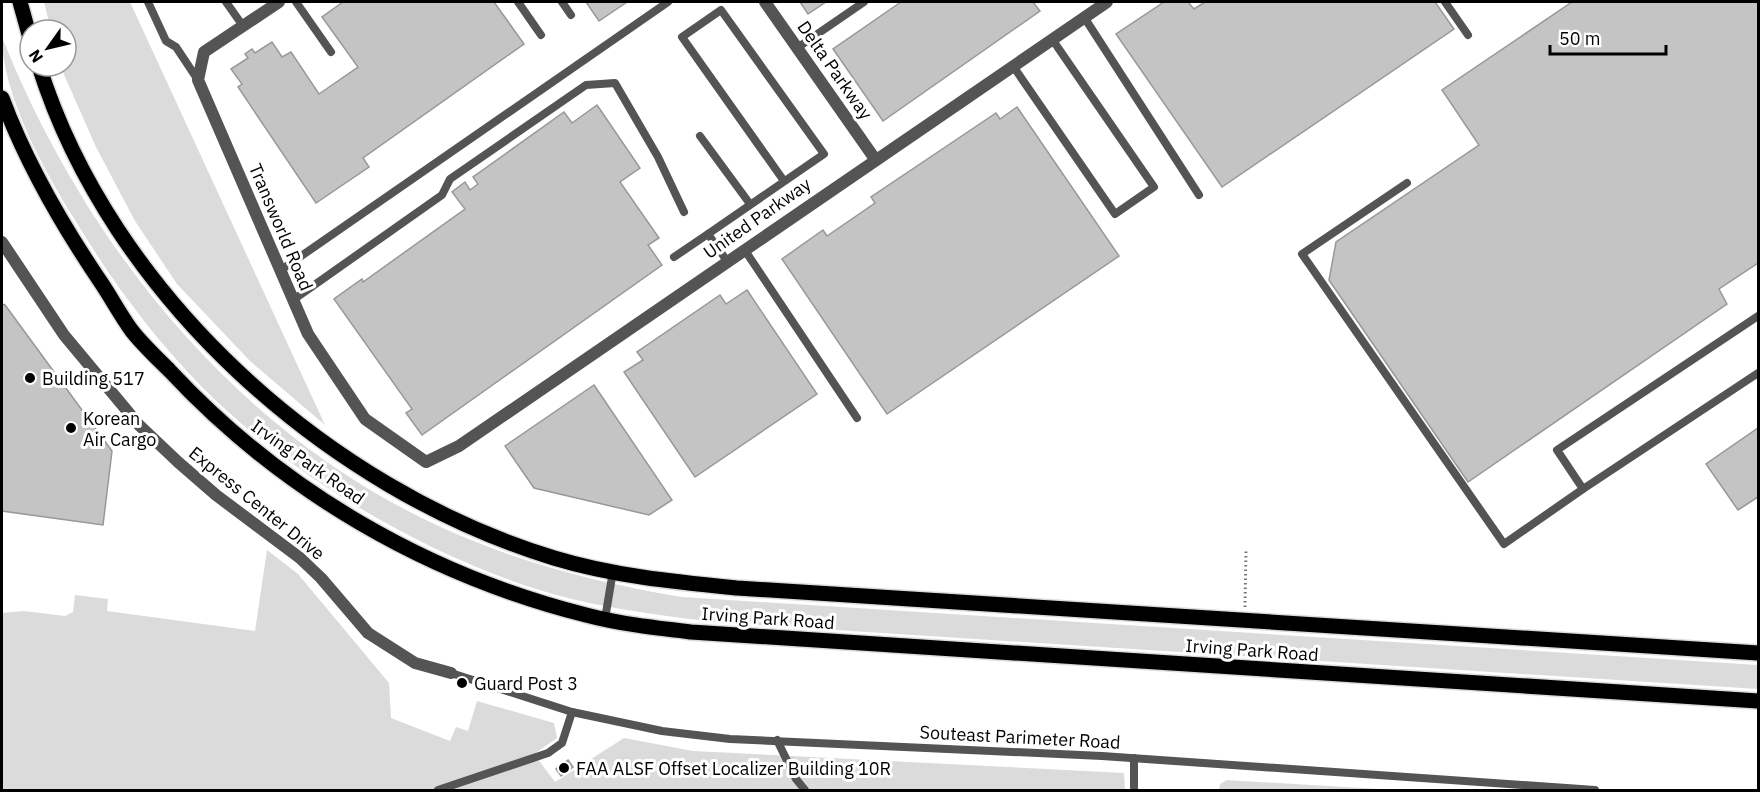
<svg xmlns="http://www.w3.org/2000/svg" width="1760" height="792" font-family="'IBM Plex Sans',sans-serif">
<style>
.green{fill:#dbdbdb}
.building{fill:#c4c4c4;stroke:#989898;stroke-width:1.5}
.lines{fill:none;stroke-linecap:round;stroke-linejoin:round}
.primary-casing{stroke:#dbdbdb;stroke-width:18}
.path{stroke:#767676;stroke-width:3;stroke-dasharray:1.5 3;stroke-linecap:butt}
.service{stroke:#545454;stroke-width:8}
.minor{stroke:#545454;stroke-width:12}
.primary{stroke:#000;stroke-width:15}
.poi-dot{fill:#000;stroke:#fff;stroke-width:2}
.labels{text-anchor:middle;dominant-baseline:central;stroke-width:6;stroke-linejoin:round;paint-order:stroke}
.street-label{font-size:18px;fill:#000;stroke:#fff}
.poi-label{font-size:18px;fill:#000;stroke:#fff;text-anchor:start}
</style>
<rect width="100%" height="100%" fill="#fff"/>
<g class="green">
<path d="M44,2H130L325,425L250,361L177,284L135,221L96,147L62,70L61,66H66V30H51Z"/>
<path d="M2,37C91,260 259,462 489,547C552,571 616,586 682,597L1758,665V689L725,623C673,617 622,611 572,599C445,568 294,480 202,387C153,337 111,280 75,220C44,171 2,94 2,37Z"/>
<path d="M267,550L298,574L389,683L391,718L450,741L456,727L468,731L477,701L554,723L557,738L534,754L555,782L624,738L693,751L1124,773L1125,790H2V613L24,611L65,616L73,612L75,595L108,599L107,611L255,631Z"/>
<path d="M1227,780L1379,789L1401,790H1219L1220,784Z"/>
</g>
<g class="building">
<path d="M343,2H494L524,44L363,158L369,167L316,203L238,87L242,84L231,69L248,58L245,54L252,49L255,53L272,42L282,57L291,52L319,94L358,67L322,17Z"/>
<path d="M586,2H627L599,21Z"/>
<path d="M800,2H826L808,14Z"/>
<path d="M901,2H1033L1040,11L883,121L833,49Z"/>
<path d="M1164,2H1188L1194,9L1205,2H1435L1454,29L1222,187L1116,34Z"/>
<path d="M1572,2H1758V263L1719,289L1727,304L1468,482L1329,280L1336,242L1479,145L1442,90Z"/>
<path d="M597,105L640,168L620,182L659,238L648,245L662,265L422,435L406,413L412,409L334,299L362,279L363,282L465,209L452,192L465,182L470,190L478,184L473,177L564,112L572,123Z"/>
<path d="M1017,107L1119,256L887,414L782,259L823,230L827,236L875,203L871,197L996,113L1000,119Z"/>
<path d="M747,290L817,394L695,477L624,372L643,360L637,352L720,295L726,304Z"/>
<path d="M2,304L5,305L112,451L103,525L2,511Z"/>
<path d="M594,385L672,500L649,515L534,488L505,446Z"/>
<path d="M1758,428V497L1738,510L1706,464Z"/>
<path d="M568,760L573,767L561,776L556,769Z"/>
</g>
<g class="lines">
<defs>
<g id="primary">
<path d="M20,2L30,38"/>
<path d="M39,66C111,295 327,489 554,558C613,576 676,582 737,588L1758,653"/>
<path d="M2,98C27,165 62,225 102,284C112,299 121,316 132,331C143,345 157,358 170,371C282,491 427,575 586,615C620,624 656,628 691,632L1758,701"/>
</g>
</defs>
<use href="#primary" class="primary-casing"/>
<path class="path" d="M1245,607L1246,549"/>
<g class="service">
<path d="M148,2L166,41L176,47L198,80"/>
<path d="M226,2L243,26"/>
<path d="M296,2L331,52"/>
<path d="M518,2L541,35"/>
<path d="M562,2L571,15"/>
<path d="M1445,2L1468,35"/>
<path d="M1084,17L1199,195"/>
<path d="M797,48L864,2"/>
<path d="M1013,66L1115,214L1154,187L1052,39"/>
<path d="M700,136L750,204"/>
<path d="M1407,183L1302,254L1504,544L1583,489"/>
<path d="M744,249L857,418"/>
<path d="M674,257L708,234"/>
<path d="M727,261L708,234L824,154L721,10L682,37L784,181"/>
<path d="M281,270L668,2"/>
<path d="M293,300L442,195L450,179L586,85L615,83L658,157L684,212"/>
<path d="M1758,316L1557,450L1583,489L1758,373"/>
<path d="M605,619L613,571"/>
<path d="M451,673L572,712L662,731L730,739L1102,756L1595,790"/>
<path d="M777,740L796,779L805,790"/>
<path d="M438,790L548,753L562,743L572,712"/>
<path d="M1134,790V758"/>
</g>
<g class="minor">
<path d="M279,2L204,52L198,80L308,334L365,419L426,462L459,446L1107,2"/>
<path d="M765,2L875,159"/>
<path d="M2,242L64,335L139,425L178,462L216,495L300,558L321,578L368,633L415,663L451,673"/>
</g>
<use href="#primary" class="primary"/>
</g>
<g class="poi-dot">
<circle cx="30" cy="378" r="6"/>
<circle cx="71" cy="428" r="6"/>
<circle cx="462" cy="683" r="6"/>
<circle cx="564" cy="768" r="6"/>
</g>
<g class="labels">
<g class="street-label">
<text transform="translate(835 70) rotate(55)">Delta Parkway</text>
<text transform="translate(757 218) rotate(-35)">United Parkway</text>
<text transform="translate(281 227) rotate(67)">Transworld Road</text>
<text transform="translate(308 462) rotate(35)">Irving Park Road</text>
<text transform="translate(257 503) rotate(39)">Express Center Drive</text>
<text transform="translate(768 618) rotate(4)">Irving Park Road</text>
<text transform="translate(1252 650) rotate(4)">Irving Park Road</text>
<text transform="translate(1020 737) rotate(3)">Souteast Parimeter Road</text>
</g>
<g class="poi-label">
<text x="42" y="378">Building 517</text>
<text x="83" y="418">Korean<tspan x="83" dy="21">Air Cargo</tspan></text>
<text x="474" y="683">Guard Post 3</text>
<text x="576" y="768">FAA ALSF Offset Localizer Building 10R</text>
</g>
</g>
<rect width="1760" height="792" fill="none" stroke="#000000" stroke-width="6"/>
<g transform="translate(48 48) rotate(236)"><circle r="28" fill="#ffffff" stroke="#999999" stroke-width="1.5"/>
<path d="M0-4.5L10 22L0 15L-10 22Z" fill="#000000"/>
<text y="-9" font-size="16" font-weight="bold" text-anchor="middle" fill="#000000">N</text>
</g>
<path d="M1550 45v9h116v-9" fill="none" stroke="#000000" stroke-width="3"/>
<text x="1559" y="45" font-size="18" fill="#000000" stroke="#ffffff" stroke-width="4.5" paint-order="stroke">50 m</text>
</svg>
